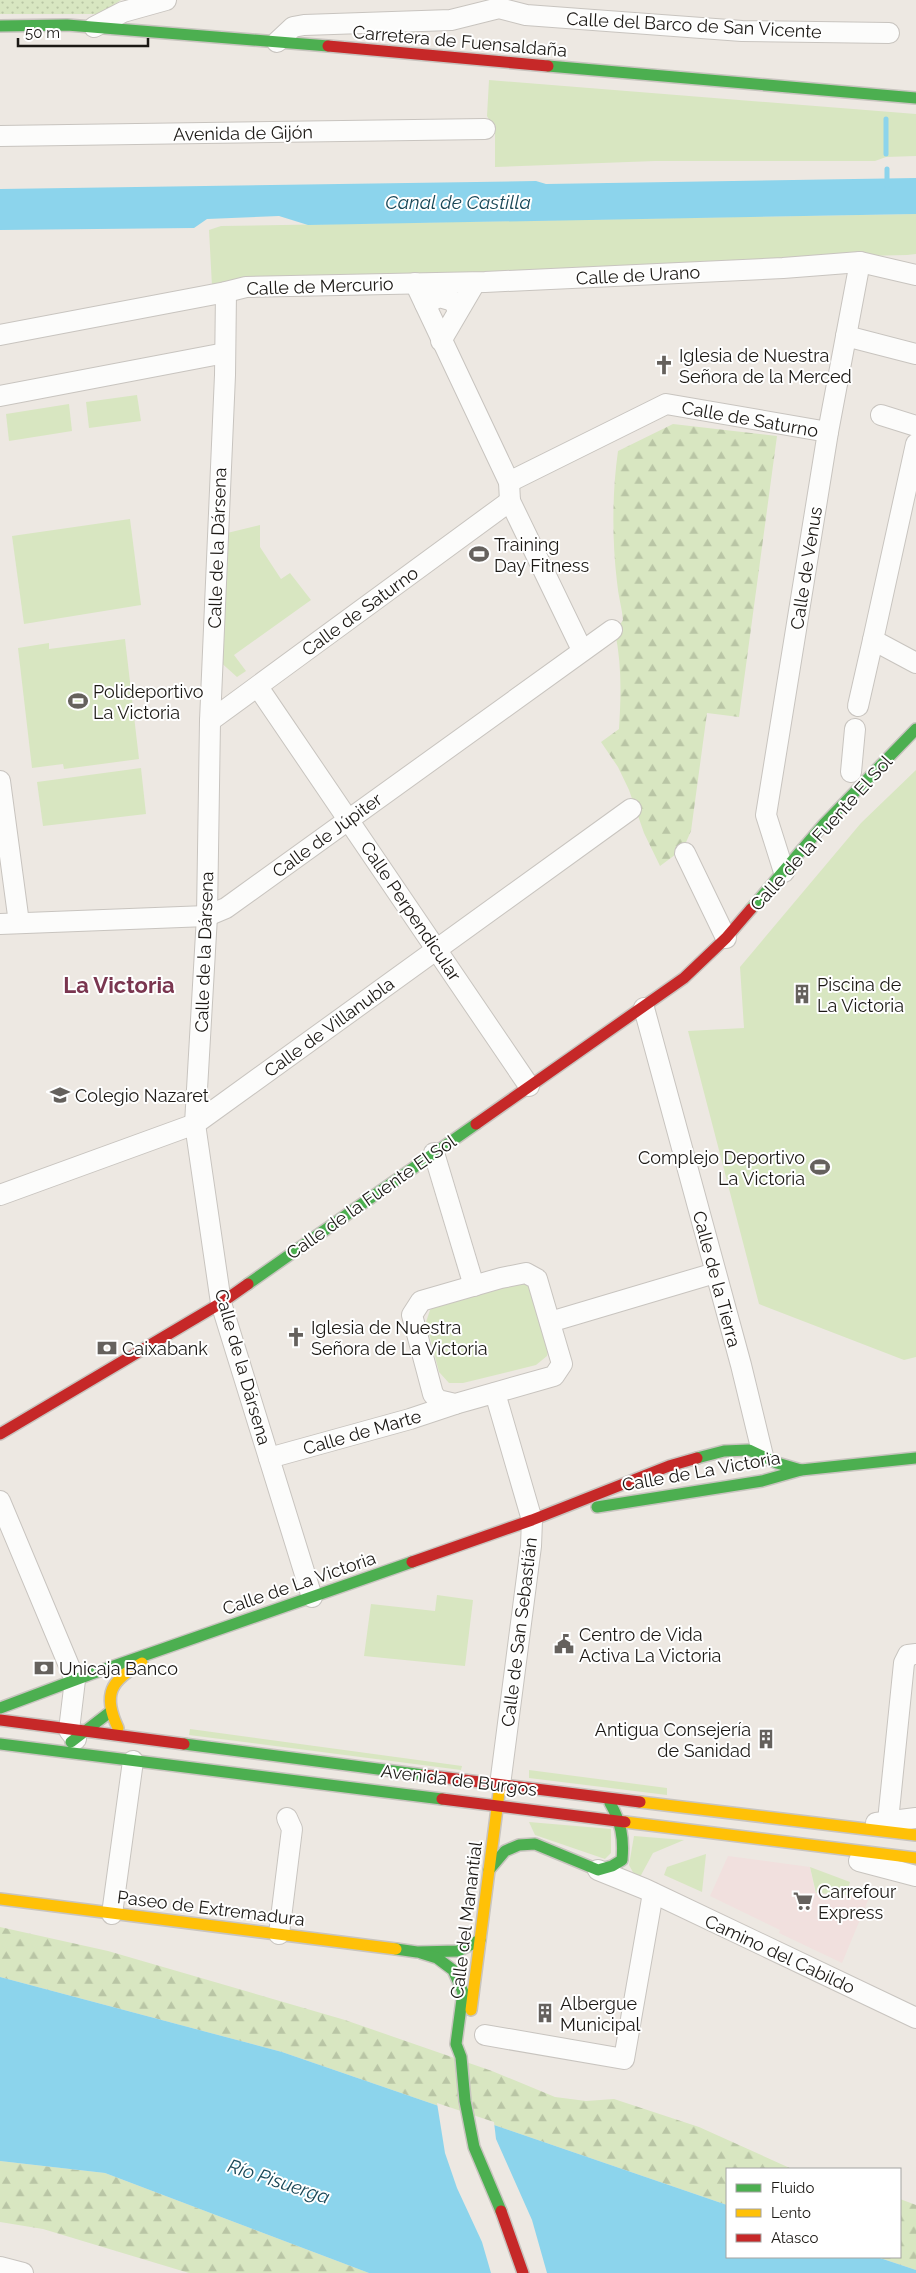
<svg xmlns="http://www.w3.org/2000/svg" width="916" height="2273" font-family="Raleway,sans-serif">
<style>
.commercial{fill:#f1e0de}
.grass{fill:url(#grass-dots)}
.forest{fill:url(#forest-firs)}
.green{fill:#d8e6c1}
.water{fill:#8cd4ec}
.pier{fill:#ede8e2}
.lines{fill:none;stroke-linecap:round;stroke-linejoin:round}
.stream{stroke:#8cd4ec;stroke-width:5}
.street-casing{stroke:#c8c4bf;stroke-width:22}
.fast-casing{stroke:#c8c4bf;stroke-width:14}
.slow-casing{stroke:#c8c4bf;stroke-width:14}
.jam-casing{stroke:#c8c4bf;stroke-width:14}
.street{stroke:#fcfcfb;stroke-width:20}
.fast{stroke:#4caf50;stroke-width:11}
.slow{stroke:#ffc107;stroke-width:11}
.jam{stroke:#c62828;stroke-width:11}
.labels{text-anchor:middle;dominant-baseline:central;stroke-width:4;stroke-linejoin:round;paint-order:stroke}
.street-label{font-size:18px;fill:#1c1915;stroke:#fff}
.poi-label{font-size:18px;fill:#1c1915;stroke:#fff;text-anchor:start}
.water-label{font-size:19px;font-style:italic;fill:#194757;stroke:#fff}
.district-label{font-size:22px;font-weight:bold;fill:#7a3650;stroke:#fff}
</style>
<defs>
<pattern id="grass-dots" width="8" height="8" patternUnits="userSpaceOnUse" patternTransform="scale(1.25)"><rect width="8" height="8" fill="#d8e6c1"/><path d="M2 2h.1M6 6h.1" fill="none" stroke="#b9c5a5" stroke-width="1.8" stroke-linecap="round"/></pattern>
<pattern id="forest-firs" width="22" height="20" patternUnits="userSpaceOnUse" patternTransform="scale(1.25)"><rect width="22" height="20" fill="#d8e6c1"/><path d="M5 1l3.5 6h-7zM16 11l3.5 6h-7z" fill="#b9c5a5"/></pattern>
</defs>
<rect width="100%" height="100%" fill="#ede8e2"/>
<path class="commercial" d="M728,1856L810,1867L815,1892L869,1898L842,1963L779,1933L780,1930L710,1896Z"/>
<path class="grass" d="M0,0H121L100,14H0Z"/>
<g class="forest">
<path d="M673,424L777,436L739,717L707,713L691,831L683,849L660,866L644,833L629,790L618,767L601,742L619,729C621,697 622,665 615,632L623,620C622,608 618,595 617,582C612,540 612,493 618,451Z"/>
<path d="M0,1927L108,1951L345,2020L492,2071L555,2097L586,2101L614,2099L699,2127L792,2169H727V2205L282,2052L0,1977Z"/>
<path d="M0,2161L105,2173L369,2273H189L43,2229L0,2222Z"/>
<path d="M900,2199L916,2205V2270L877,2257H900Z"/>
</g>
<g class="green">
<path d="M489,80L916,114V156L886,157L875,161H655L495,167V131L487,116Z"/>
<path d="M916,214V254L907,255L823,257L212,286L209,230L221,226Z"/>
<path d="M137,395L141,421L89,428L86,402Z"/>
<path d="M69,404L72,431L9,441L6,414Z"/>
<path d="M130,519L141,605L24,624L12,536Z"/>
<path d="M260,525V547L281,579L290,573L311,600L234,655L246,671L237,677L217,659L223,534Z"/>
<path d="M125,639L139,759L64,769L63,764L32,768L18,648L49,643V649Z"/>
<path d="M141,768L146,814L43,826L37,782Z"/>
<path d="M916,770V1357L904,1360L759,1304L688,1031L744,1028L740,967L861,823Z"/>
<path d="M516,1282L526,1284L536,1292L550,1343L547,1356L536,1365L463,1383H449L439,1372L426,1322L430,1310L441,1302Z"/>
<path d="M437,1595L473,1600L465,1666L364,1656L371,1604L435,1611Z"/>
<path d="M190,1729L462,1766L461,1770L189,1735Z"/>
<path d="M529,1770L667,1788V1795L529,1778Z"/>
<path d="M529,1822L611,1829V1853L605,1859L535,1835Z"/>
<path d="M634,1836L684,1840L653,1853L640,1877L635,1876L629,1865Z"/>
<path d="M706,1854L702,1892L664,1875L667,1867Z"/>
<path d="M810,1867L850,1882L846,1895L816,1893Z"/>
</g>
<g class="water">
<path d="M916,178V214L308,225L279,216L207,219L194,228L0,230V189L536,181L546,184Z"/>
<path d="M0,1977L282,2052L727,2205V2257H877L916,2270V2273H369L105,2173L0,2161Z"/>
</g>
<path class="pier" d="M437,2103L494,2122L496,2139L532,2220L547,2273H491L482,2242L457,2188L445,2153Z"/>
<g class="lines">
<g class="stream">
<path d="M886,119V154"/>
<path d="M887,169V186"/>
</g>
<defs>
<g id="street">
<path d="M94,27L123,12L166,0"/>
<path d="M277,42L293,27L304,25L451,20L499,8L526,15L742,31L889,33"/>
<path d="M0,136L485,129"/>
<path d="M415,283L509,482L510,501L582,650"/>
<path d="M226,292L225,375L210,721L207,916L195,1124L221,1303L312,1597"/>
<path d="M425,304L439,297L453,301L458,310"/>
<path d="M0,335L226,292L246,287L485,282L783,268L860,262L916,275"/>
<path d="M846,336L916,354"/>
<path d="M441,341L475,283"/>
<path d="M0,396L225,353"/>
<path d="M881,415L916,426"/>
<path d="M916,444L873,640L916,663"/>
<path d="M509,482L666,404L828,432"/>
<path d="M258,687L529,1086"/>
<path d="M858,706L873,640"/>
<path d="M210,721L510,501"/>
<path d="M851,772L855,729"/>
<path d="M0,781L19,923"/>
<path d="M685,853L726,938"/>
<path d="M784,872L766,815L828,432L860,262"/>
<path d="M0,924L207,916L226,908L612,630"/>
<path d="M644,1008L741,1365L763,1456"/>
<path d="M434,1153L474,1286"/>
<path d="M0,1195L195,1124L631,809"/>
<path d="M526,1273L537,1279L562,1364L554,1376L455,1404L438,1400L433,1394L412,1315L421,1301L501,1278Z"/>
<path d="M550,1322L715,1273"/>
<path d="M495,1393L532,1520L531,1546L500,1785"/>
<path d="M269,1458L410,1419L455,1404"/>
<path d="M0,1501L75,1680L69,1730L76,1739"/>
<path d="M888,1821L904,1663L908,1655L916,1654"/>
<path d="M876,1823L916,1818"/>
<path d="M859,1861L916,1876"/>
<path d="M598,1870L645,1889L916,2018"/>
<path d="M112,1914L133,1761"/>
<path d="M279,1934L292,1829L287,1818"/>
<path d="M485,2035L624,2059L653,1893"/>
<path d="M0,2267L23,2273"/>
</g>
<g id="fast">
<path d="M0,26L67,25L328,46"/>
<path d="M548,66L916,98"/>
<path d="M751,909L824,824L916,729"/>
<path d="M248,1284L476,1124"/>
<path d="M697,1458L724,1451L749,1450L777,1463L801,1470"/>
<path d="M597,1507L762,1481L801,1470L916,1458"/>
<path d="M0,1708L91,1674L412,1562"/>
<path d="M71,1742L110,1712"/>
<path d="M0,1744L442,1799"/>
<path d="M184,1744L424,1775"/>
<path d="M489,1870L505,1851L519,1845L535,1844L598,1870L612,1866L622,1860C624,1838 621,1822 610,1803"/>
<path d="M396,1949L417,1952L458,1951L480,1940"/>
<path d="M421,1953L437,1958L453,1970L463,1992L456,2044L461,2057L465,2101L474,2147L501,2211"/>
</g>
<g id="slow">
<path d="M118,1728C102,1694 111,1680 142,1663"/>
<path d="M640,1802L916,1835"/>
<path d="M625,1822L916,1858"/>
<path d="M0,1899L396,1949"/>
<path d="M471,2010L500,1785"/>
</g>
<g id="jam">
<path d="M328,46L548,66"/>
<path d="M476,1124L684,978L726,938L751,909"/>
<path d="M0,1434L221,1303L248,1284"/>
<path d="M412,1562L532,1520L669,1466L697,1458"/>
<path d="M0,1720L184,1744"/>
<path d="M424,1775L640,1802"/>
<path d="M442,1799L625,1822"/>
<path d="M501,2211L523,2273"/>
</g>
</defs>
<use href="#street" class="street-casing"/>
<use href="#fast" class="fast-casing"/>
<use href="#slow" class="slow-casing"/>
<use href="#jam" class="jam-casing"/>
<use href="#street" class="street"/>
<use href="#fast" class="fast"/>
<use href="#slow" class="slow"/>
<use href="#jam" class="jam"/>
</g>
<defs>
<symbol id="church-bare" viewBox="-9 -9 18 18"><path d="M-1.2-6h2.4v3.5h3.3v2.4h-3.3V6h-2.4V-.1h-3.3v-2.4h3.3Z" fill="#65615d" stroke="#fff" stroke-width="2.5" paint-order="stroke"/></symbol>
<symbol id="stadium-bare" viewBox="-9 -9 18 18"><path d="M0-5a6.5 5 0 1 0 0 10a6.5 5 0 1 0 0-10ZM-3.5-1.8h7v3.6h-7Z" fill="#65615d" stroke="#fff" stroke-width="2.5" paint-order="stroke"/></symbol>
<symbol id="building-bare" viewBox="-9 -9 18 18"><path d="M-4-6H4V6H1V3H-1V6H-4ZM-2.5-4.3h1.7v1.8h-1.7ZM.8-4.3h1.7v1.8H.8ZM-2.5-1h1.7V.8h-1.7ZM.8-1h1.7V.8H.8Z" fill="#65615d" stroke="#fff" stroke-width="2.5" paint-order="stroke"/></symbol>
<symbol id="school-bare" viewBox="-9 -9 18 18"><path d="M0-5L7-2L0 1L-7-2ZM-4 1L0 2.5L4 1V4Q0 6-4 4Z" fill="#65615d" stroke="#fff" stroke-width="2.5" paint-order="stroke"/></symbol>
<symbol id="bank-bare" viewBox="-9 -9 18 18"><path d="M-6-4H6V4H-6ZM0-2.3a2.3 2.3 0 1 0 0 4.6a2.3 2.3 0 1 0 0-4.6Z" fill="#65615d" stroke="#fff" stroke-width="2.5" paint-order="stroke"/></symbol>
<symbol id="civic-bare" viewBox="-9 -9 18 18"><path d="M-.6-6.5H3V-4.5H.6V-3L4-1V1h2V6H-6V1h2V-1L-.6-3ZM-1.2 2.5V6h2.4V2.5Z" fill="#65615d" stroke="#fff" stroke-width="2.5" paint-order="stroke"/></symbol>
<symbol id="supermarket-bare" viewBox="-9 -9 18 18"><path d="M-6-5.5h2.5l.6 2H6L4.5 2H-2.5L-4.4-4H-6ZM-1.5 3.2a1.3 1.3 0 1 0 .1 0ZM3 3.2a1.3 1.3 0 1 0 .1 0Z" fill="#65615d" stroke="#fff" stroke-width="2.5" paint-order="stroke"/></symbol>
</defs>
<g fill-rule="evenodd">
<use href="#church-bare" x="650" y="351" width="28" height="28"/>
<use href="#stadium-bare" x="465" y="540" width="28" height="28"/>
<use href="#stadium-bare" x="64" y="687" width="28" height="28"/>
<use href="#building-bare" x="788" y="980" width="28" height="28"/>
<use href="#school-bare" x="46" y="1081" width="28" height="28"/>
<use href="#stadium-bare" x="806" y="1153" width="28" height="28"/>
<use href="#church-bare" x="282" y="1323" width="28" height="28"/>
<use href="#bank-bare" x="93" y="1334" width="28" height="28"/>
<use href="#civic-bare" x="550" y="1630" width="28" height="28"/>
<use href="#bank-bare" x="30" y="1654" width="28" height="28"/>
<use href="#building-bare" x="752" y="1725" width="28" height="28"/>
<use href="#supermarket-bare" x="789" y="1887" width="28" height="28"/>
<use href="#building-bare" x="531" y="1999" width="28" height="28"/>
</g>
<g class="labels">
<g class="street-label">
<text transform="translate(694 25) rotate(3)">Calle del Barco de San Vicente</text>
<text transform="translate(460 41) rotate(5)">Carretera de Fuensaldaña</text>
<text transform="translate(243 133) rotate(-1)">Avenida de Gijón</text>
<text transform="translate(638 275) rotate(-3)">Calle de Urano</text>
<text transform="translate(320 286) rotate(-2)">Calle de Mercurio</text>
<text transform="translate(750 419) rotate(10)">Calle de Saturno</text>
<text transform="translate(217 548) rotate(-88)">Calle de la Dársena</text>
<text transform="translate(806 568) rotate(-81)">Calle de Venus</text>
<text transform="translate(360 611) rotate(-36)">Calle de Saturno</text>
<text transform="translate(821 833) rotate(-48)">Calle de la Fuente El Sol</text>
<text transform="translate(327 835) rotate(-36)">Calle de Júpiter</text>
<text transform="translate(411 911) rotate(56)">Calle Perpendicular</text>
<text transform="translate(204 952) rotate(-88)">Calle de la Dársena</text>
<text transform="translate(329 1027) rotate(-36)">Calle de Villanubla</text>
<text transform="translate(371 1197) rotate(-35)">Calle de la Fuente El Sol</text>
<text transform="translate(717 1279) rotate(75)">Calle de la Tierra</text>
<text transform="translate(243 1367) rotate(74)">Calle de la Dársena</text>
<text transform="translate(362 1432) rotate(-16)">Calle de Marte</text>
<text transform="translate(701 1471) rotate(-10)">Calle de La Victoria</text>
<text transform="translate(299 1583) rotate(-19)">Calle de La Victoria</text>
<text transform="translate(519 1632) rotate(-83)">Calle de San Sebastián</text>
<text transform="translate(459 1780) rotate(7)">Avenida de Burgos</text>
<text transform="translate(211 1908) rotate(7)">Paseo de Extremadura</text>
<text transform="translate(466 1920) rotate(-83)">Calle del Manantial</text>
<text transform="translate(780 1954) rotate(25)">Camino del Cabildo</text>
</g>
<g class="poi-label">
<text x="679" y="355">Iglesia de Nuestra<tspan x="679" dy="21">Señora de la Merced</tspan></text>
<text x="494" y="544">Training<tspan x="494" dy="21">Day Fitness</tspan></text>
<text x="93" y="691">Polideportivo<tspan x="93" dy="21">La Victoria</tspan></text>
<text x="817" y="984">Piscina de<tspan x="817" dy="21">La Victoria</tspan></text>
<text x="75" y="1095">Colegio Nazaret</text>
<text x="805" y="1157" text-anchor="end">Complejo Deportivo<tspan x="805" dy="21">La Victoria</tspan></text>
<text x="311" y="1327">Iglesia de Nuestra<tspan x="311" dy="21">Señora de La Victoria</tspan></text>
<text x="122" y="1348">Caixabank</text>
<text x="579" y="1634">Centro de Vida<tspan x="579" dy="21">Activa La Victoria</tspan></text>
<text x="59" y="1668">Unicaja Banco</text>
<text x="751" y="1729" text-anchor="end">Antigua Consejería<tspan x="751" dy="21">de Sanidad</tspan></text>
<text x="818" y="1891">Carrefour<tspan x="818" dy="21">Express</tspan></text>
<text x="560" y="2003">Albergue<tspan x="560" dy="21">Municipal</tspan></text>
</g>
<g class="water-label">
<text x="458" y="202">Canal de Castilla</text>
<text transform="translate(279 2181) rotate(18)">Río Pisuerga</text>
</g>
<g class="district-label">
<text x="119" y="985">La Victoria</text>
</g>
</g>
<rect x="726" y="2168" width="175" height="90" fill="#ffffff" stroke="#a4a3a1"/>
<rect x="736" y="2184" width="25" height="8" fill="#4caf50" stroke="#a4a3a1"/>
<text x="771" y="2193" font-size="15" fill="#1c1915">Fluido</text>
<rect x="736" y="2209" width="25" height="8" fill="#ffc107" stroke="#a4a3a1"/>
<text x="771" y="2218" font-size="15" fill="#1c1915">Lento</text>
<rect x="736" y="2234" width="25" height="8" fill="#c62828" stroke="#a4a3a1"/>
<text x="771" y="2243" font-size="15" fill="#1c1915">Atasco</text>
<path d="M18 38v8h130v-8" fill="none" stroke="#1c1915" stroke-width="2.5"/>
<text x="25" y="38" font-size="15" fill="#1c1915" stroke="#ffffff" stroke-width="4" paint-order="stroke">50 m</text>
</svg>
